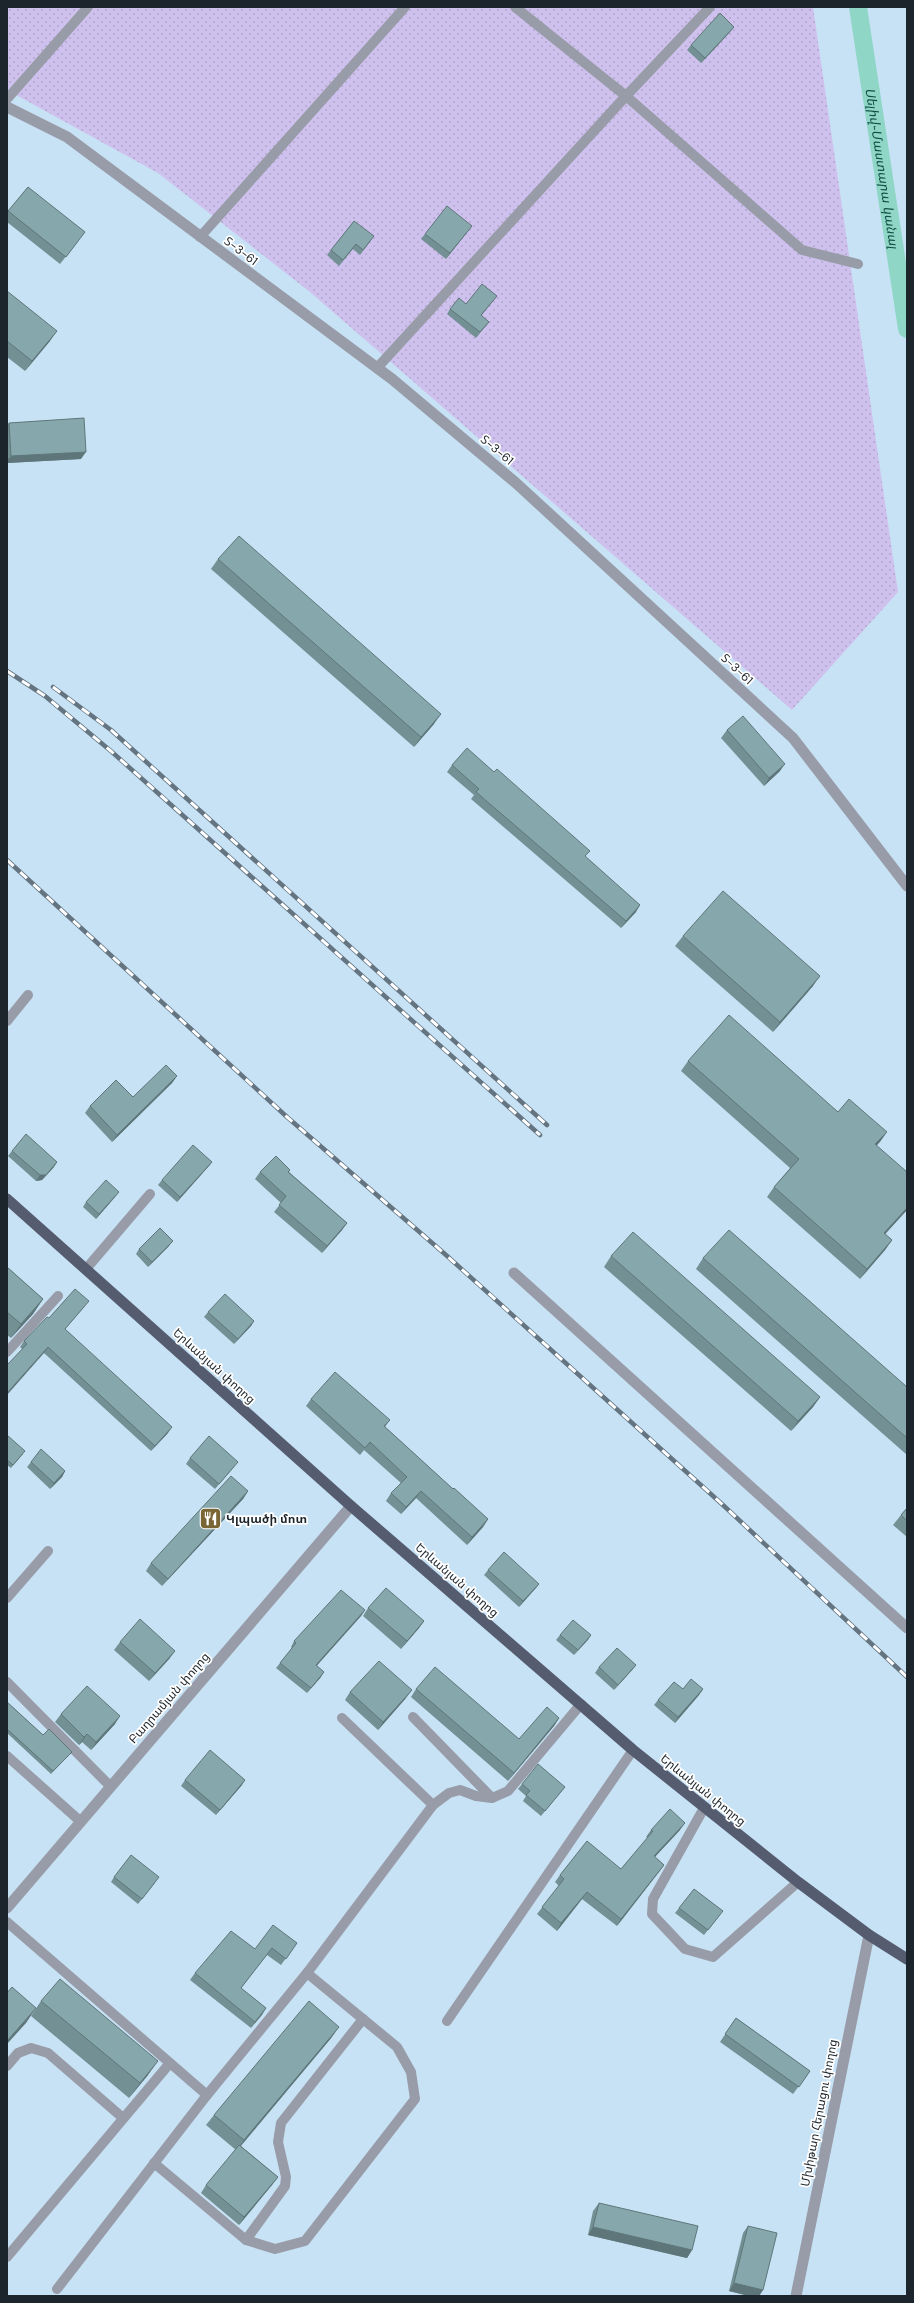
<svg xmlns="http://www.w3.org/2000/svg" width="914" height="2303" font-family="'DM Sans','Noto Sans Armenian',sans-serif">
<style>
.garden{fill:url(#garden-dots)}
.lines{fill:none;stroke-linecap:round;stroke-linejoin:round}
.canal{stroke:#8fd6c7;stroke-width:18}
.service{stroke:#989ca8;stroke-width:10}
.minor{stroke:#989ca8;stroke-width:11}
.tertiary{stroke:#989ca8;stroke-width:11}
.trunk{stroke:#555c70;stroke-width:11}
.rail-casing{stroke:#647480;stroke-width:4.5}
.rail{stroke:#fff;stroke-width:3;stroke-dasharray:9;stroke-linecap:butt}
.wall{fill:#739095}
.shaded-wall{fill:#5e7679}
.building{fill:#86a8ad;stroke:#5e7679}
.labels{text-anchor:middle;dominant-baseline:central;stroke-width:3.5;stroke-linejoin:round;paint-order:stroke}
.street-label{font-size:12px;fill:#1c252c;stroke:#fff}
.poi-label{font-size:12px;font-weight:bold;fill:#1c252c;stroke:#fff;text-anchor:start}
.water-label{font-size:13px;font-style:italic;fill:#114f44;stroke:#fff}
</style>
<defs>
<pattern id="garden-dots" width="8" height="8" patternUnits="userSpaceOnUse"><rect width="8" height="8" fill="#cfc1ed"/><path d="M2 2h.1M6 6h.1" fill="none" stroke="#b1a6cb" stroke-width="1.8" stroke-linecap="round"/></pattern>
</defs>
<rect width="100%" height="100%" fill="#c8e2f5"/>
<path class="garden" d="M7,7H813L898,592L792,710L310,292L158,173L7,90Z"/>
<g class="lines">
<path class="canal" id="s1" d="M858,7L907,329"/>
<g class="service">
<path d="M515,7L626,96L802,250L858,264"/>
<path d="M7,99L88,7"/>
<path d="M200,237L405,7"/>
<path d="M377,368L626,96L710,7"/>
<path d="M7,1021L28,995"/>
<path d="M86,1269L150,1194"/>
<path d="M7,1352L58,1296"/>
<path d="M7,1598L48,1551"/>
<path d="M7,1682L110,1786"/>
<path d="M413,1717L492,1798"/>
<path d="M342,1718L433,1805"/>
<path d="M7,1756L80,1821"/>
<path d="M704,1808L653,1899L652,1914L685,1949L713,1957L798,1882"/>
<path d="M7,1922L207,2095"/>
<path d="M447,2021L633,1750"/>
<path d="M7,2066L18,2053L31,2048L48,2053L123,2118"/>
<path d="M154,2163L246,2240L275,2249L305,2241L415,2099L411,2072L397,2047L307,1973"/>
<path d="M246,2240L285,2186L286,2177L278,2142L281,2123L363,2019"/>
<path d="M7,2257L170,2063"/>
<path d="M57,2289L207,2095L307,1973L433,1805L449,1793L460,1790L476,1796L492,1798L508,1791L581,1704"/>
</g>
<g class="minor">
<path d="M514,1273L907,1628"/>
<path d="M7,1908L351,1506"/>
<path d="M796,2296L869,1935"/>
</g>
<path class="tertiary" d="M7,107L67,137L392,379L516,483L793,738L907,886"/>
<path class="trunk" d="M7,1199L351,1506L633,1750L798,1882L869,1935L907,1959"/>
<defs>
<g id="rail">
<path d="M7,671L45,696L112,752L540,1135"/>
<path d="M53,687L111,730L547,1125"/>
<path d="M7,860L287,1117L446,1255L723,1505L907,1677"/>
</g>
</defs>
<use href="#rail" class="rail-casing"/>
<use href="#rail" class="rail"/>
</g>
<g class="wall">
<path d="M730,32L701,63L687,50L691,45Z"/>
<path d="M28,187L79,240L60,264L7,222V213Z"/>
<path d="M354,221L370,242L360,255L353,249L339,266L327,255Z"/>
<path d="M472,226L446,259L421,239L425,234Z"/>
<path d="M7,291L50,341L25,371L7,357Z"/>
<path d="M497,296L481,316L489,322L476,338L447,314L450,309L466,304Z"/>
<path d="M9,423L81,459L7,463V425Z"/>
<path d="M218,559L434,724L414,747L211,569Z"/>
<path d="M727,730L780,771L764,786L721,738Z"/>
<path d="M452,765L586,857L636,912L621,928L471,799L474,795L447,772Z"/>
<path d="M683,936L813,986L773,1032L675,946Z"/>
<path d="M688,1061L838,1112L887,1132L876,1145L907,1210L885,1234L892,1240L885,1250L860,1279L767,1197L774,1187L790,1168L681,1071Z"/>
<path d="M177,1076L172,1083L112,1142L85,1113L90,1106L133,1097Z"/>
<path d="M12,1151L54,1167L42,1180L36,1181L8,1156Z"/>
<path d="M212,1162L208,1167L177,1202L158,1185L162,1180Z"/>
<path d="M290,1170L289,1172L347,1223L342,1230L322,1253L274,1212L281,1203L255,1179L260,1172Z"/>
<path d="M115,1197L96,1219L83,1207L86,1202Z"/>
<path d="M169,1246L148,1267L136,1254L139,1249Z"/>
<path d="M611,1256L820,1397L813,1407L791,1431L604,1267Z"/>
<path d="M703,1258L907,1387V1455L696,1269Z"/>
<path d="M7,1267L43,1299L33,1314L11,1338L7,1335Z"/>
<path d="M85,1306L65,1329L168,1433L151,1451L44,1353L22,1349L20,1347L24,1341L49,1318Z"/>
<path d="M208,1312L254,1321L251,1326L234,1344L204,1317Z"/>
<path d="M311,1399L390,1420L385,1427L453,1489L488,1519L483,1527L467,1545L416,1498L401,1514L386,1501L391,1493L401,1483L364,1450L360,1455L306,1406Z"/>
<path d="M7,1435L23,1454L11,1468L7,1465Z"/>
<path d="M190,1458L234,1467L215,1489L186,1464Z"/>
<path d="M31,1462L65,1471L62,1477L50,1489L27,1467Z"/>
<path d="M248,1491L243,1499L162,1586L146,1571L151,1563Z"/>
<path d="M907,1508V1537L893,1525L901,1515Z"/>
<path d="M488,1570L539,1584L535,1589L519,1607L484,1575Z"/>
<path d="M368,1608L424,1621L419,1628L401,1649L363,1616Z"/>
<path d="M365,1610L361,1616L317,1665L321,1677L307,1693L276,1668L292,1648L291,1647L294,1641Z"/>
<path d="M560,1635H591L574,1655L556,1640Z"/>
<path d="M120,1642L170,1658L149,1681L114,1650Z"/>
<path d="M636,1665L632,1670L614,1690L595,1673L599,1667Z"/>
<path d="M416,1689L519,1739L559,1718L554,1726L508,1781L411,1697Z"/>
<path d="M683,1689H703L699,1695L675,1723L654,1705L658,1700Z"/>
<path d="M350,1692L406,1698L378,1730L345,1700Z"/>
<path d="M7,1702L43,1735L72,1752L51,1774L7,1733Z"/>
<path d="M61,1714L115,1724L91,1750L82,1742L79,1745L55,1722Z"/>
<path d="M185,1780L242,1785L216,1815L181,1786Z"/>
<path d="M522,1784L565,1787L541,1816L523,1801L526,1796L518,1789Z"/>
<path d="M651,1830H680L655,1857L664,1865L617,1926L582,1899L557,1931L537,1914L559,1886L555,1882L560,1875L621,1869L648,1838L646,1837Z"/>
<path d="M114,1877L155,1883L138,1904L111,1882Z"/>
<path d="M679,1908L719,1916L704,1935L675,1913Z"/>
<path d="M297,1943L281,1965L267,1955L241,1988L266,2008L251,2028L190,1980L195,1973L255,1949Z"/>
<path d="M41,2001L148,2075L129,2098L31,2016Z"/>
<path d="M736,2018L810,2071L793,2094L720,2042Z"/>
<path d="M332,2037L241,2146L278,2177L272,2185L239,2225L201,2193L206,2185L236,2150L206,2125L214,2115Z"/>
<path d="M599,2203L692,2250L687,2258L588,2235L593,2211Z"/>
<path d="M748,2226L763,2290L759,2296H749L729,2291L743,2233Z"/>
</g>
<g class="shaded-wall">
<path d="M734,27L730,32L701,63L705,58Z"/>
<path d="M472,226L468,231L446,259L450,253Z"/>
<path d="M57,331L50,341L25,371L32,361Z"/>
<path d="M86,452L81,459L7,463V461L11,456Z"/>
<path d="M441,714L434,724L414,747L421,737Z"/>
<path d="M785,764L780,771L764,786L769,778Z"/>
<path d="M640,905L636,912L621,928L626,921Z"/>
<path d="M820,976L813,986L773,1032L780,1022Z"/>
<path d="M177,1076L172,1083L112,1142L117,1135Z"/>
<path d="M887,1132L880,1142L868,1155L875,1144Z"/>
<path d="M57,1162L54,1167L42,1180L36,1181L40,1175Z"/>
<path d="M212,1162L208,1167L177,1202L180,1197Z"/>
<path d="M119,1192L115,1197L96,1219L99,1214Z"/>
<path d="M907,1208V1210L877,1243L884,1233Z"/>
<path d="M347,1223L342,1230L322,1253L327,1246Z"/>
<path d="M892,1240L885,1250L860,1279L867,1269Z"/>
<path d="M173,1241L169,1246L148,1267L152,1262Z"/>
<path d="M43,1299L33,1314L11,1338L21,1324Z"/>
<path d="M254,1321L251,1326L234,1344L238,1339Z"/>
<path d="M48,1347L44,1353L7,1395V1393Z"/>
<path d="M820,1397L813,1407L791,1431L798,1421Z"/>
<path d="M172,1427L168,1433L151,1451L155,1446Z"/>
<path d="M65,1471L62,1477L50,1489L54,1483Z"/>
<path d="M248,1491L243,1499L162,1586L168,1579Z"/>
<path d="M421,1491L416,1498L401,1514L406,1507Z"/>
<path d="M488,1519L483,1527L467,1545L472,1537Z"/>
<path d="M539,1584L535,1589L519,1607L523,1601Z"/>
<path d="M365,1610L361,1616L313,1670L316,1665Z"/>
<path d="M424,1621L419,1628L401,1649L407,1641Z"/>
<path d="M591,1635L588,1640L574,1655L578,1650Z"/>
<path d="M175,1651L170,1658L149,1681L155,1673Z"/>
<path d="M636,1665L632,1670L614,1690L618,1685Z"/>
<path d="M324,1672L321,1677L307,1693L311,1688Z"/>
<path d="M703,1689L699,1695L675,1723L678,1717Z"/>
<path d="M412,1690L406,1698L378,1730L383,1722Z"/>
<path d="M120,1716L115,1724L91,1750L96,1742Z"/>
<path d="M559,1718L554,1726L508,1781L514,1773Z"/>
<path d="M87,1734L82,1742L79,1745L84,1737Z"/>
<path d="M245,1780L242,1785L216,1815L220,1810Z"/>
<path d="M685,1823L680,1830L649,1863L654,1856Z"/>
<path d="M664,1865L659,1872L617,1926L621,1919Z"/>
<path d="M587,1892L582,1899L557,1931L561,1923Z"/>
<path d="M36,2008L26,2023L7,2044V2041Z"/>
<path d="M266,2008L262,2015L251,2028L255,2022Z"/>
<path d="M339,2027L332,2037L237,2150L244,2140Z"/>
<path d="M158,2061L148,2075L129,2098L140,2083Z"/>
<path d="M278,2177L272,2185L239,2225L244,2217Z"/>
<path d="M593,2227L692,2250L687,2258L588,2235Z"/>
<path d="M734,2283L763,2290L759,2296H749L729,2291Z"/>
</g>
<g class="building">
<path d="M720,13L734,27L705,58L691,45Z"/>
<path d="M28,187L85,232L66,257L8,211Z"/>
<path d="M447,206L472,226L450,253L425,234Z"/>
<path d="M354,221L374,236L363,250L356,244L343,260L331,250Z"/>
<path d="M482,284L497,296L481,315L489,322L480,332L450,309L459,298L466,304Z"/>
<path d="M7,291L57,331L32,361L7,341Z"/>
<path d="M84,418L86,452L11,456L9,423Z"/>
<path d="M239,536L441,714L421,737L218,559Z"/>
<path d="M743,716L785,764L769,778L727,730Z"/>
<path d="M467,748L494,772L497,769L590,851L585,856L640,905L626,921L476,792L479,789L452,765Z"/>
<path d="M723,891L820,976L780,1022L683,936Z"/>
<path d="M729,1015L838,1112L849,1099L887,1132L875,1144L907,1172V1208L884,1233L892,1240L867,1269L774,1187L799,1159L688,1061Z"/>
<path d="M166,1065L177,1076L117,1135L90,1106L116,1080L133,1097Z"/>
<path d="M26,1134L57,1162L46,1175H40L12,1151Z"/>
<path d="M193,1145L212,1162L180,1197L162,1180Z"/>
<path d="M276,1156L290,1170L288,1172L347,1223L327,1246L279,1205L286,1196L260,1172Z"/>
<path d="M106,1180L119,1192L99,1214L86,1202Z"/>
<path d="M160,1228L173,1241L152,1262L139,1249Z"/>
<path d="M729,1230L907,1387V1438L703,1258Z"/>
<path d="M633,1232L820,1397L798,1421L611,1256Z"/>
<path d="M7,1267L43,1299L21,1324L7,1312Z"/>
<path d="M75,1289L89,1301L65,1329L172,1427L155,1446L48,1347L7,1393V1365L27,1344L24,1341L47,1317L49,1318Z"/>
<path d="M225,1294L254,1321L238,1339L208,1312Z"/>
<path d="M335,1372L390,1420L384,1426L453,1489L454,1488L488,1519L472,1537L421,1491L406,1507L391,1493L407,1477L370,1442L365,1448L311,1399Z"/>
<path d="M7,1435L25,1451L13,1465L7,1460Z"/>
<path d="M209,1436L238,1462L219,1484L190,1458Z"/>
<path d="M41,1449L65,1471L54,1483L31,1462Z"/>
<path d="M231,1476L248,1491L168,1579L151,1563Z"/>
<path d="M907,1508V1521L901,1515Z"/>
<path d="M504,1552L539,1584L523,1601L488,1570Z"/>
<path d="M386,1588L424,1621L407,1641L368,1608Z"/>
<path d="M341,1590L365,1610L316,1665L324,1672L311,1688L280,1663L296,1643L294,1641Z"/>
<path d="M140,1619L175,1651L155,1673L120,1642Z"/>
<path d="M573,1620L591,1635L578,1650L560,1635Z"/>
<path d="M617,1648L636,1665L618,1685L599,1667Z"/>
<path d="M379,1661L412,1690L383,1722L350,1692Z"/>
<path d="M435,1667L519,1739L547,1707L559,1718L514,1773L416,1689Z"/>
<path d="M691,1679L703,1689L678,1717L658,1700L674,1682L683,1689Z"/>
<path d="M87,1686L120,1716L96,1742L87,1734L84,1737L61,1714Z"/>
<path d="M7,1702L43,1735L49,1729L72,1752L53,1771L7,1729Z"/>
<path d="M210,1750L245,1780L220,1810L185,1780Z"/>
<path d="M538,1764L565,1787L545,1811L526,1795L530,1791L522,1784Z"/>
<path d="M670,1809L685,1823L654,1856L664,1865L621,1919L587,1892L561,1923L542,1907L564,1879L560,1875L587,1841L621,1869L653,1831L651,1830Z"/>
<path d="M131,1855L159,1877L142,1899L114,1877Z"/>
<path d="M694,1889L723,1911L708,1930L679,1908Z"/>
<path d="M273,1925L297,1943L286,1959L272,1948L241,1988L266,2008L255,2022L195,1973L231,1931L255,1949Z"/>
<path d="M60,1979L158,2061L140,2083L41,2001Z"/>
<path d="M12,1987L36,2008L7,2041V1993Z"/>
<path d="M309,2001L339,2027L244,2140L214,2115Z"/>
<path d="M736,2018L810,2071L799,2087L725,2034Z"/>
<path d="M239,2145L278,2177L244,2217L206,2185Z"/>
<path d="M599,2203L698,2226L692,2250L593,2227Z"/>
<path d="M748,2226L777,2233L763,2290L734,2283Z"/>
</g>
<defs>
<symbol id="restaurant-square" viewBox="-11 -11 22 22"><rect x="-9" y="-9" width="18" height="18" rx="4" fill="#7a6635" stroke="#fff"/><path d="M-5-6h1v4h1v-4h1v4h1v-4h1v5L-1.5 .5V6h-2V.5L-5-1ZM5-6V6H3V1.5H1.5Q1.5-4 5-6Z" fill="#fff"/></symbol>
</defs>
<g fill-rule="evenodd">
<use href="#restaurant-square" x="198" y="1506" width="25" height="25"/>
</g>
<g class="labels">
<g class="street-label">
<text transform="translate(241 251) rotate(37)">Տ-3-61</text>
<text transform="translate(497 450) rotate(40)">Տ-3-61</text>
<text transform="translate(737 669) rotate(43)">Տ-3-61</text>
<text transform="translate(214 1366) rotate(42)">Երևանյան փողոց</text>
<text transform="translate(457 1580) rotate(41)">Երևանյան փողոց</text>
<text transform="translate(169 1698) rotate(-49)">Բաղրամյան փողոց</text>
<text transform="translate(703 1790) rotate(39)">Երևանյան փողոց</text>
<text transform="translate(819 2113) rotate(-79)">Մխիթար Հերացու փողոց</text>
</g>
<g class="poi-label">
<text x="226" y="1519">Կլպածի մոտ</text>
</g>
<g class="water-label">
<text stroke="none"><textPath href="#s1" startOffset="163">Սելիվ֊Մաստարա կանալ</textPath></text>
</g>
</g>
<rect width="914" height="2303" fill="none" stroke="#1c252c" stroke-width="16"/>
</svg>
